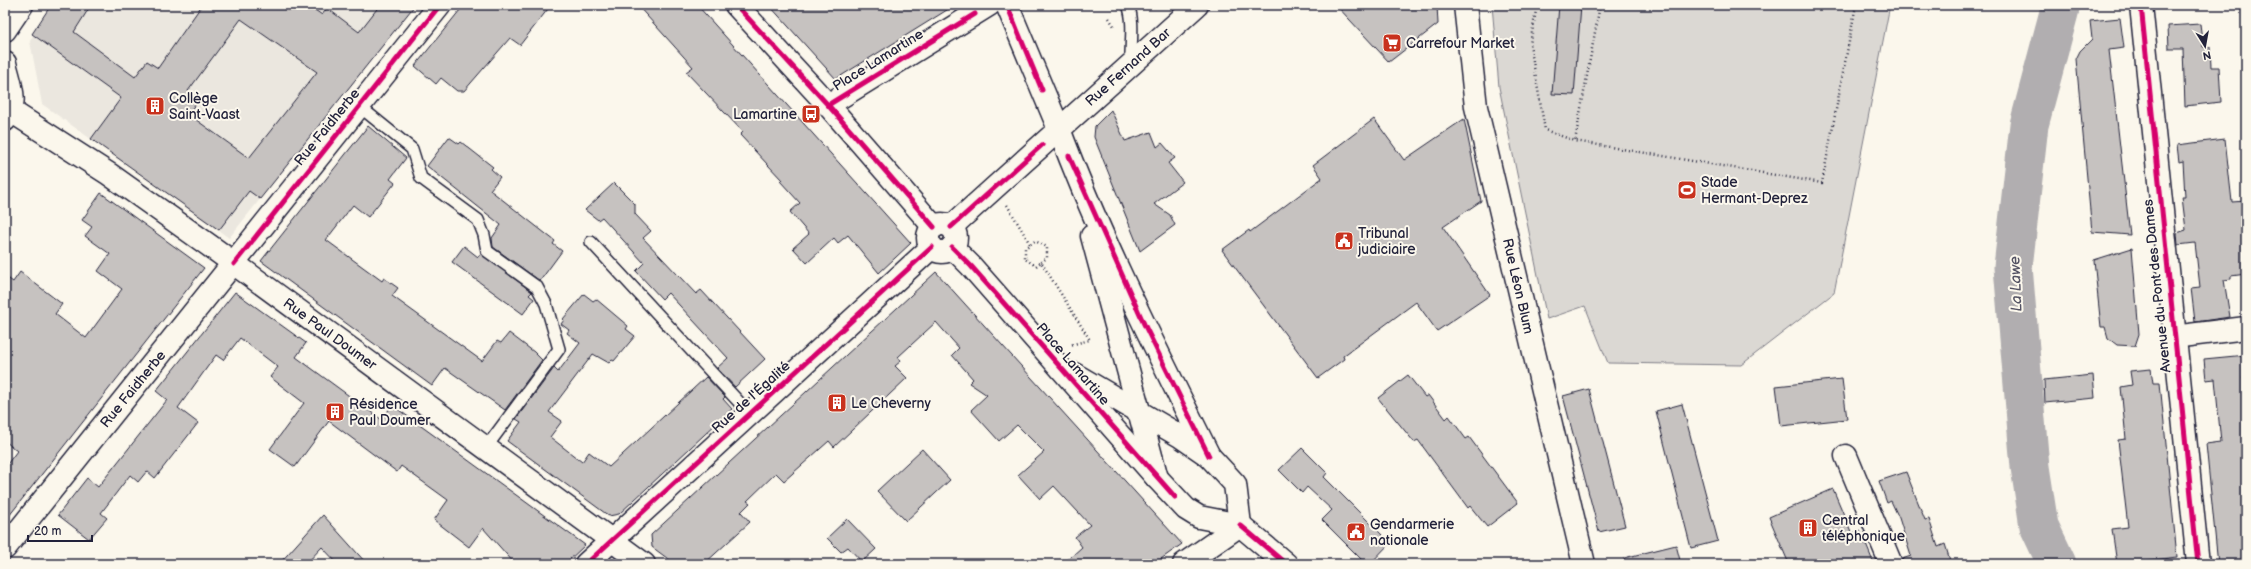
<svg xmlns="http://www.w3.org/2000/svg" width="2251" height="569" font-family="'Balsamiq Sans',sans-serif">
<style>
.built{fill:#ebe7df}
.green{fill:#dbd8d3;stroke:#7e7d87}
.lines{fill:none;stroke-linecap:round;stroke-linejoin:round}
.river{stroke:#b1aeb0;stroke-width:39}
.building{fill:#c6c2c0;stroke:#22223b;fill-rule:evenodd}
.service-casing{stroke:#22223b;stroke-width:14}
.minor-casing{stroke:#22223b;stroke-width:25}
.tertiary-casing{stroke:#22223b;stroke-width:25}
.secondary-casing{stroke:#22223b;stroke-width:25}
.path{stroke:#22223b;stroke-width:2.5;stroke-dasharray:1 3;stroke-linecap:butt}
.service{stroke:#fbf7ec;stroke-width:11}
.minor{stroke:#fbf7ec;stroke-width:22}
.tertiary{stroke:#fbf7ec;stroke-width:22}
.secondary{stroke:#fbf7ec;stroke-width:22}
.cycleway-casing{stroke:#fbf7ec;stroke-width:8}
.cycleway{stroke:#d6006c;stroke-width:5}
.labels{text-anchor:middle;dominant-baseline:central;stroke-width:4;stroke-linejoin:round;paint-order:stroke}
.poi-label{font-size:14px;fill:#22223b;stroke:#fbf7ec;text-anchor:start}
.street-label{font-size:14px;fill:#22223b;stroke:#fbf7ec}
.water-label{font-size:15px;font-style:italic;fill:#545364;stroke:#fbf7ec}
</style>
<rect width="100%" height="100%" fill="#fbf7ec"/>
<filter id="ink" filterUnits="userSpaceOnUse"><feTurbulence type="fractalNoise" baseFrequency=".025" numOctaves="2"/><feDisplacementMap in="SourceGraphic" scale="8" xChannelSelector="R" yChannelSelector="G"/><feConvolveMatrix kernelMatrix="1 2 1 2 8 2 1 2 1" color-interpolation-filters="sRGB"/></filter>
<g filter="url(#ink)">
<path class="built" d="M51,5H202L170,52L201,74L241,19L268,5H415L229,238L42,104L30,41Z"/>
<path class="green" d="M1492,5H1890L1834,293L1741,365L1608,363L1585,306L1547,319L1499,87Z"/>
<g class="lines">
<path class="river" d="M2057,564L2039,526L2030,467L2013,267L2029,125L2061,5"/>
</g>
<g class="building">
<path d="M51,5H91L74,32L135,77L147,61L158,68L202,5H308L322,15L327,8L359,32L380,5H415L260,199L249,191L219,230L91,139L121,98L32,34ZM241,19L317,72L249,158L188,114L199,99L188,91Z"/>
<path d="M464,5H551L520,45L510,38L464,91H457L441,78L436,84L415,66Z"/>
<path d="M637,5H697L911,243L879,273L848,235L838,243L834,238L807,263L793,248L809,234L790,212L800,203L780,181L782,180L740,135L743,132L686,72L693,67Z"/>
<path d="M769,5H955L836,79Z"/>
<path d="M1336,5H1437L1438,24L1389,62Z"/>
<path d="M1559,5H1581L1574,95L1552,94Z"/>
<path d="M2120,18L2124,48L2109,50L2130,235L2092,232L2076,59L2080,51L2092,39L2090,21Z"/>
<path d="M2200,24L2203,47H2210L2211,67H2219L2221,102L2185,106L2183,49H2169L2168,26Z"/>
<path d="M1111,110L1125,141L1151,132L1157,147L1162,143L1175,158L1168,163L1183,182L1154,204L1170,215L1175,225L1140,251L1094,137L1095,126Z"/>
<path d="M1374,119L1404,160L1464,119L1481,201L1443,227L1490,295L1437,331L1416,302L1343,356L1344,359L1318,378L1222,250L1249,230L1250,232L1322,178L1313,165Z"/>
<path d="M368,126L406,158L390,179L395,183L368,217L353,205L326,240L382,281L384,278L398,288L392,296L482,361L497,341L501,343L509,333L534,352L542,360L505,410L445,368L432,386L261,261Z"/>
<path d="M449,137L459,144L461,142L493,167L491,169L500,177L490,190L555,241L553,244L562,251L540,281L493,247L492,238L501,225L427,166Z"/>
<path d="M2225,139L2232,202L2246,201V274L2231,276V279L2224,280L2230,317L2195,322L2191,288L2200,287L2195,243L2178,245L2177,233L2186,230L2182,197H2185L2183,161L2179,162L2177,145Z"/>
<path d="M614,183L635,204V214L651,231L643,238L696,294L701,290L765,359L735,387L717,368L728,358L668,293L662,299L636,271L644,263L602,217L598,220L585,210Z"/>
<path d="M101,193L204,268L5,521V467L17,451L5,441V276L13,282L20,272L62,304L55,314L86,338L122,289L98,271L110,254L85,236L92,227L82,220Z"/>
<path d="M464,246L478,257L481,253L532,292L529,295L534,299L523,314L452,262Z"/>
<path d="M2132,248L2139,334L2135,346L2117,345L2108,338L2105,327H2101L2094,260Z"/>
<path d="M936,272L1182,544L1154,564H1063L1082,547L1075,537L1090,525L1054,486L1040,499L1018,475L1044,452L1017,425L999,441L971,410L987,395L969,383L973,379L952,355L959,348L936,322L898,357L901,361L895,366L907,378L834,447L829,441L784,481L776,473L747,501L750,503L741,512L750,522L704,564H675L652,547L651,535Z"/>
<path d="M235,292L306,343L296,357L382,420L392,405L585,545L565,564H515L483,528L469,547L434,520L448,500L401,466L397,472L329,421L295,467L270,449L304,403L270,377L278,367L240,338L223,360L216,355L178,408L198,423L155,478L147,471L138,482L130,475L101,513L107,518L89,539L58,515L87,478L98,487L167,400L156,391Z"/>
<path d="M584,294L593,301L596,299L628,326L626,329L635,336L614,361L612,360L609,363L593,354L549,412L562,421L550,437L582,462L589,452L609,467L706,377L725,397L723,399L732,409L619,514L609,516L507,441L521,422L516,419L554,368L558,372L580,343L567,333L569,330L561,324L564,320L563,319Z"/>
<path d="M2246,355V376H2243L2246,404V564H2218L2206,444L2221,442L2215,379L2206,380L2204,359Z"/>
<path d="M2151,369L2153,383H2160L2177,557L2117,564L2112,529L2128,527L2118,440L2126,439L2121,387L2132,385L2130,371Z"/>
<path d="M1408,375L1425,397L1428,395L1446,419L1449,416L1466,439L1469,437L1518,503L1487,527L1470,506L1468,508L1418,440L1414,442L1378,398Z"/>
<path d="M2093,375L2095,398L2045,403L2044,380Z"/>
<path d="M1842,379L1847,419L1781,426L1776,386Z"/>
<path d="M1589,389L1625,526L1599,532L1563,396Z"/>
<path d="M1682,404L1718,541L1691,548L1656,411Z"/>
<path d="M1302,448L1327,473L1324,477L1390,543L1370,564H1366L1322,520L1332,510L1307,487L1302,493L1279,470Z"/>
<path d="M922,449L950,480L906,521L877,491Z"/>
<path d="M1906,472L1925,520L1929,519L1938,547L1945,544L1951,564H1903L1902,559L1911,556L1899,518L1891,501L1887,503L1879,481Z"/>
<path d="M1833,489L1852,534L1860,530L1874,564H1789L1769,517Z"/>
<path d="M323,515L367,564H338L322,547L306,564H279Z"/>
<path d="M847,519L876,549L862,562L848,547L841,552L827,538Z"/>
<path d="M1676,545L1681,564H1625L1624,558Z"/>
</g>
<g class="lines">
<defs>
<g id="service">
<path d="M1128,5C1135,22 1130,46 1131,65"/>
<path d="M359,106L412,149L421,178L478,220L484,235L487,251L537,287L546,304L559,349L485,449"/>
<path d="M591,242L750,414"/>
</g>
<g id="minor">
<path d="M1007,5L1059,129"/>
<path d="M5,30L22,5"/>
<path d="M5,63C9,80 20,106 5,120"/>
<path d="M828,105L989,5"/>
<path d="M11,111L109,174L217,251L644,564"/>
<path d="M2173,337L2246,328"/>
<path d="M1846,456L1891,564"/>
<path d="M5,548L440,5"/>
</g>
<g id="tertiary">
<path d="M1465,5L1476,107L1584,564"/>
<path d="M2141,5L2198,564"/>
<path d="M1059,129C1101,241 1156,349 1209,456"/>
<path d="M951,227L1197,5"/>
<path d="M1092,236L1157,478"/>
<path d="M586,564L932,247"/>
<path d="M1184,564L1240,525"/>
</g>
<g id="secondary">
<path d="M736,5L828,105L934,227"/>
<circle cx="942" cy="238" r="14"/>
<path d="M952,247L971,266L1157,478L1186,509L1199,517L1240,525"/>
<path d="M1074,374L1180,436L1209,456L1235,484L1240,525"/>
<path d="M1240,525L1286,564"/>
</g>
</defs>
<use href="#service" class="service-casing"/>
<use href="#minor" class="minor-casing"/>
<use href="#tertiary" class="tertiary-casing"/>
<use href="#secondary" class="secondary-casing"/>
<g class="path">
<path d="M1537,5L1530,44L1545,130L1575,141"/>
<path d="M1600,5L1575,141L1822,183L1856,5"/>
<path d="M1109,18L1114,26"/>
<path d="M1007,205L1030,244"/>
<path d="M1041,262L1047,258V247L1035,241L1025,248V259L1036,266L1041,262L1090,340L1070,345"/>
</g>
<use href="#service" class="service"/>
<use href="#minor" class="minor"/>
<use href="#tertiary" class="tertiary"/>
<use href="#secondary" class="secondary"/>
<defs>
<g id="cycleway">
<path d="M736,5L828,105L934,227"/>
<path d="M1007,5L1042,90"/>
<path d="M2141,5L2198,564"/>
<path d="M828,105L975,14"/>
<path d="M1069,156L1144,324L1209,456"/>
<path d="M951,227L1042,145"/>
<path d="M952,247L971,266L1175,497"/>
<path d="M234,264L440,5"/>
<path d="M1240,525L1286,564"/>
<path d="M586,564L932,247"/>
</g>
</defs>
<use href="#cycleway" class="cycleway-casing"/>
<use href="#cycleway" class="cycleway"/>
</g>
</g>
<defs>
<symbol id="supermarket-square" viewBox="-11 -11 22 22"><rect x="-9" y="-9" width="18" height="18" rx="4" fill="#c8321e" stroke="#fbf7ec"/><path d="M-6-5.5h2.5l.6 2H6L4.5 2H-2.5L-4.4-4H-6ZM-1.5 3.2a1.3 1.3 0 1 0 .1 0ZM3 3.2a1.3 1.3 0 1 0 .1 0Z" fill="#fff"/></symbol>
<symbol id="building-square" viewBox="-11 -11 22 22"><rect x="-9" y="-9" width="18" height="18" rx="4" fill="#c8321e" stroke="#fbf7ec"/><path d="M-4-6H4V6H1V3H-1V6H-4ZM-2.5-4.3h1.7v1.8h-1.7ZM.8-4.3h1.7v1.8H.8ZM-2.5-1h1.7V.8h-1.7ZM.8-1h1.7V.8H.8Z" fill="#fff"/></symbol>
<symbol id="bus-square" viewBox="-11 -11 22 22"><rect x="-9" y="-9" width="18" height="18" rx="4" fill="#c8321e" stroke="#fbf7ec"/><path d="M-5-6H5V4H4V6H2V4H-2V6H-4V4H-5ZM-3.5-4V0h7V-4ZM-3.5 1.2v1.5H-2V1.2ZM2 1.2v1.5H3.5V1.2Z" fill="#fff"/></symbol>
<symbol id="stadium-square" viewBox="-11 -11 22 22"><rect x="-9" y="-9" width="18" height="18" rx="4" fill="#c8321e" stroke="#fbf7ec"/><path d="M0-5a6.5 5 0 1 0 0 10a6.5 5 0 1 0 0-10ZM-3.5-1.8h7v3.6h-7Z" fill="#fff"/></symbol>
<symbol id="civic-square" viewBox="-11 -11 22 22"><rect x="-9" y="-9" width="18" height="18" rx="4" fill="#c8321e" stroke="#fbf7ec"/><path d="M-.6-6.5H3V-4.5H.6V-3L4-1V1h2V6H-6V1h2V-1L-.6-3ZM-1.2 2.5V6h2.4V2.5Z" fill="#fff"/></symbol>
</defs>
<g fill-rule="evenodd">
<use href="#supermarket-square" x="1381" y="32" width="22" height="22"/>
<use href="#building-square" x="144" y="95" width="22" height="22"/>
<use href="#bus-square" x="800" y="103" width="22" height="22"/>
<use href="#stadium-square" x="1676" y="179" width="22" height="22"/>
<use href="#civic-square" x="1333" y="230" width="22" height="22"/>
<use href="#building-square" x="826" y="392" width="22" height="22"/>
<use href="#building-square" x="324" y="401" width="22" height="22"/>
<use href="#building-square" x="1797" y="517" width="22" height="22"/>
<use href="#civic-square" x="1345" y="521" width="22" height="22"/>
</g>
<g class="labels">
<g class="poi-label">
<text x="1406" y="43">Carrefour Market</text>
<text x="169" y="98">Collège<tspan x="169" dy="16">Saint-Vaast</tspan></text>
<text x="797" y="114" text-anchor="end">Lamartine</text>
<text x="1701" y="182">Stade<tspan x="1701" dy="16">Hermant-Deprez</tspan></text>
<text x="1358" y="233">Tribunal<tspan x="1358" dy="16">judiciaire</tspan></text>
<text x="851" y="403">Le Cheverny</text>
<text x="349" y="404">Résidence<tspan x="349" dy="16">Paul Doumer</tspan></text>
<text x="1822" y="520">Central<tspan x="1822" dy="16">téléphonique</tspan></text>
<text x="1370" y="524">Gendarmerie<tspan x="1370" dy="16">nationale</tspan></text>
</g>
<g class="street-label">
<text transform="translate(878 60) rotate(-32)">Place Lamartine</text>
<text transform="translate(1128 67) rotate(-42)">Rue Fernand Bar</text>
<text transform="translate(327 127) rotate(-51)">Rue Faidherbe</text>
<text transform="translate(1518 286) rotate(77)">Rue Léon Blum</text>
<text transform="translate(2157 286) rotate(-96)">Avenue du Pont des Dames</text>
<text transform="translate(330 334) rotate(36)">Rue Paul Doumer</text>
<text transform="translate(1073 364) rotate(49)">Place Lamartine</text>
<text transform="translate(133 389) rotate(-51)">Rue Faidherbe</text>
<text transform="translate(751 397) rotate(-42)">Rue de l'Égalité</text>
</g>
<g class="water-label">
<text transform="translate(2016 284) rotate(-92)">La Lawe</text>
</g>
</g>
<rect width="2251" height="569" fill="none" stroke="#fbf7ec" stroke-width="20"/>
<rect x="10" y="10" width="2231" height="549" fill="none" stroke="#22223b" stroke-width="1.5" filter="url(#ink)"/>
<g transform="translate(2205 46) rotate(169)" stroke="#fbf7ec" stroke-width="3" paint-order="stroke">
<path d="M0-3L7 15L0 10L-7 15Z" fill="#22223b"/>
<text y="-6" font-size="11" font-weight="bold" text-anchor="middle" fill="#22223b">N</text>
</g>
<path d="M28 535v6h64v-6" fill="none" stroke="#22223b" stroke-width="2"/>
<text x="34" y="535" font-size="12" fill="#22223b" stroke="#fbf7ec" stroke-width="3" paint-order="stroke">20 m</text>
</svg>
